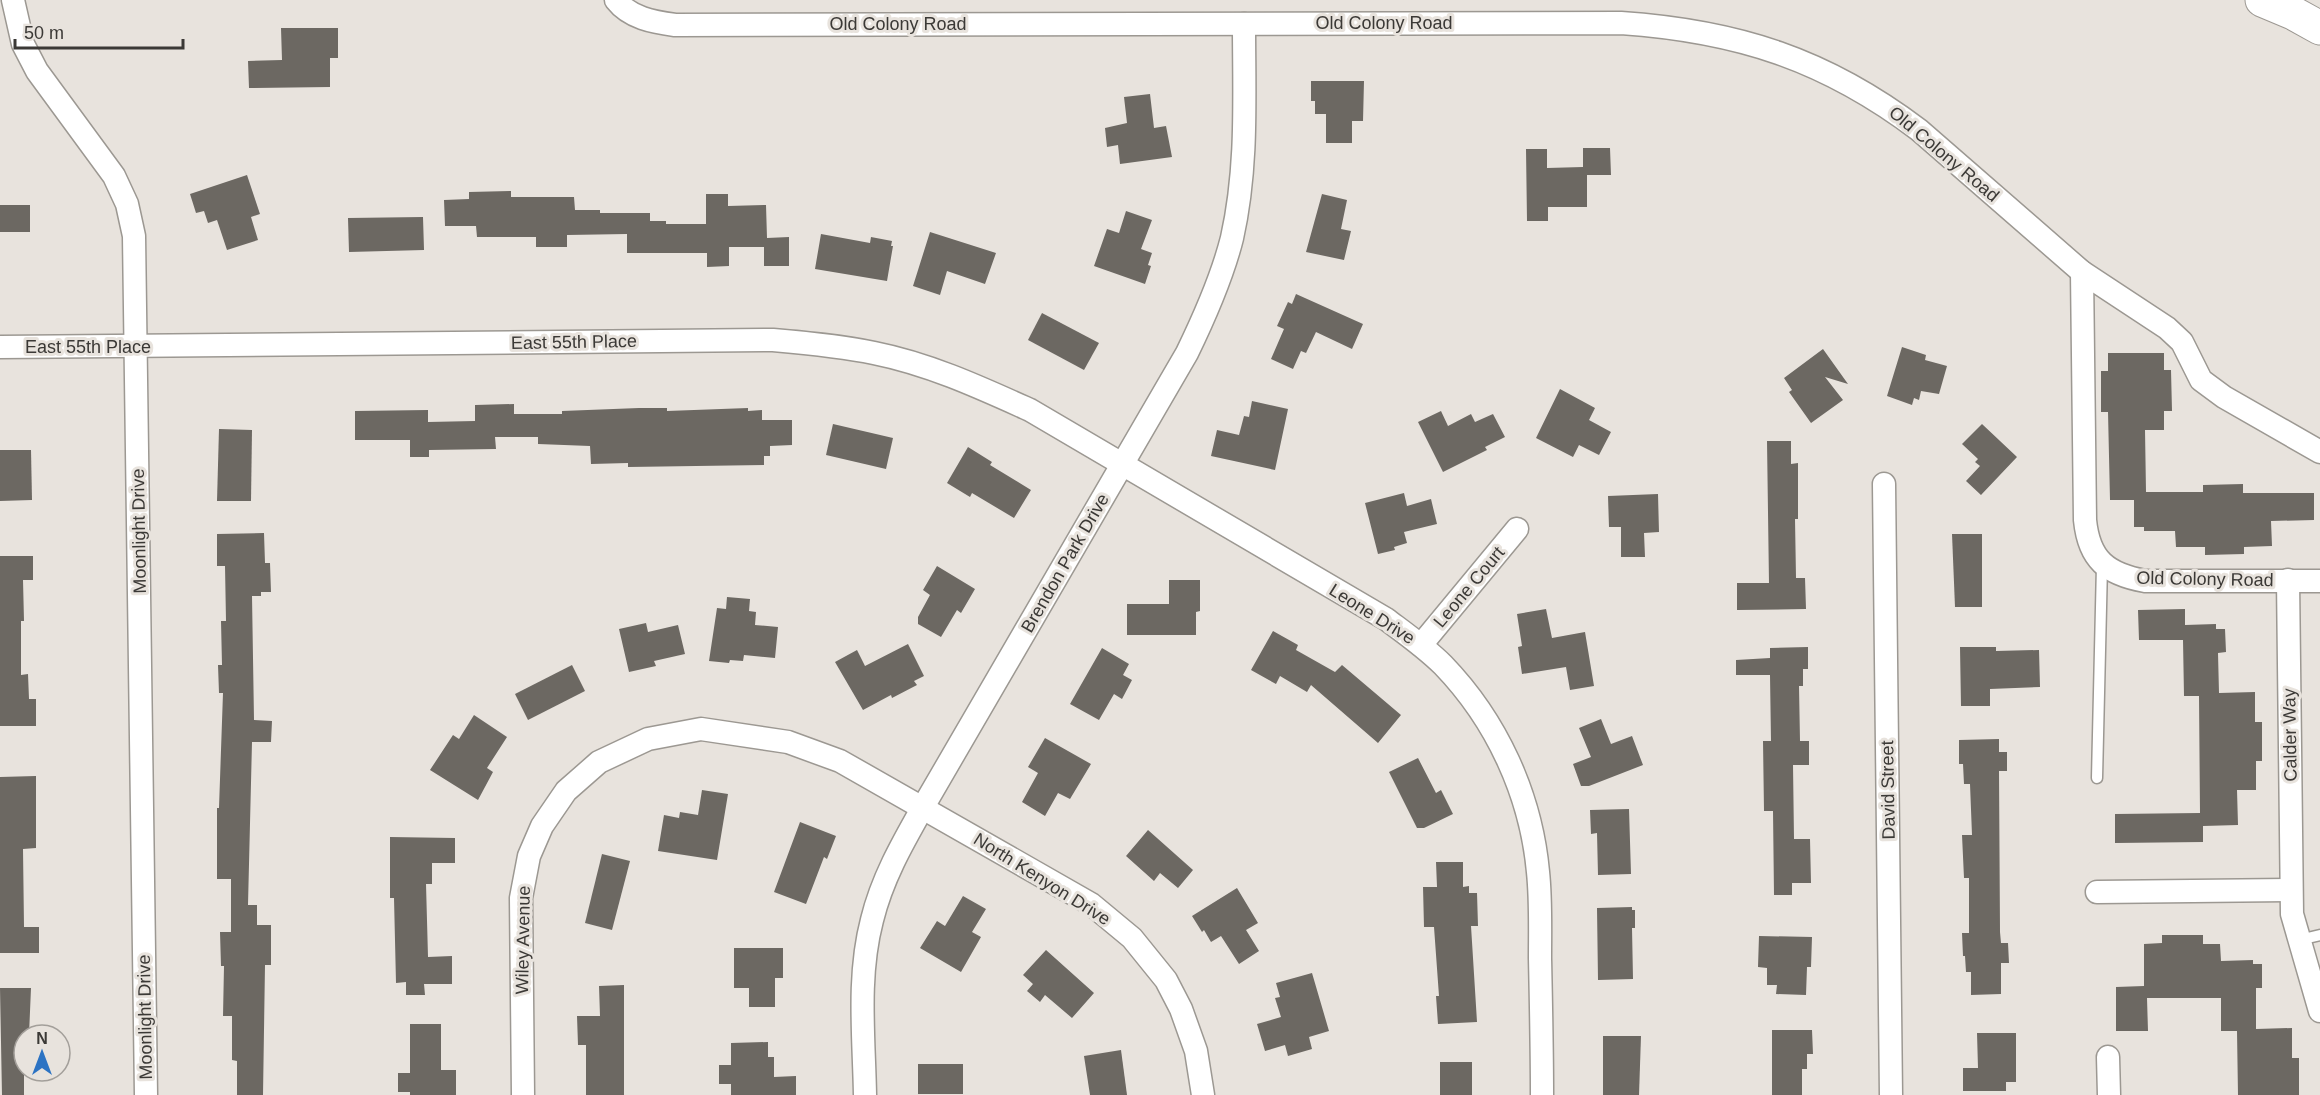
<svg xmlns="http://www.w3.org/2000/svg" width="2320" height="1095" font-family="Helvetica,sans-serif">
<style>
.building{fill:#6c6862}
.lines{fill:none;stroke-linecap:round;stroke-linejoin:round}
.lane-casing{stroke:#9c9892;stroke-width:13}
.street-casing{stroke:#9c9892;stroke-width:25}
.highway-casing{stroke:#9c9892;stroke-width:35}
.lane{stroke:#fff;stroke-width:10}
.street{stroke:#fff;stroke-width:22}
.highway{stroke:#fff;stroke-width:33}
.labels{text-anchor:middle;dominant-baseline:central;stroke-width:6;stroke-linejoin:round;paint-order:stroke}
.street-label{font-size:18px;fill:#3b3936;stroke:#e8e3dd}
</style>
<rect width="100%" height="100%" fill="#e8e3dd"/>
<g class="building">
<path d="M281,28H338V58H330V87L249,88L248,61L282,60Z"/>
<path d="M1311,81H1364L1363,121H1352V143H1326V114H1315V101H1311Z"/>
<path d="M1150,94L1154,128L1166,126L1172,157L1120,164L1118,145L1107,147L1105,128L1127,123L1124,97Z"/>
<path d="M1583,148H1610L1611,175H1587V207H1548V221H1527L1526,149H1547V168L1583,167Z"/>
<path d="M247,175L260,214L251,217L258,240L227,250L217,220L208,223L204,211L196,213L190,194Z"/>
<path d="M511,191V197H574L575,210H600V213H650V221H666V224H706V194H728V206L766,205L767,238L789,237V266H764V247H729V266L707,267V253H627V234L567,235V247H536V237H477L476,226H445L444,200L469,199V192Z"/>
<path d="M1322,194L1347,200L1341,229L1351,231L1344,260L1306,252Z"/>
<rect x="0" y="205" width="30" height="27"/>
<path d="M1126,211L1152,220L1141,249L1152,253L1148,265L1151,266L1145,284L1094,266L1107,229L1119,233Z"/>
<path d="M423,217L424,250L349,252L348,218Z"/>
<path d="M930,232L996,253L985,284L947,271L940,295L913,286Z"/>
<path d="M821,234L870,243L871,237L892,241L891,246H893L887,281L815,269Z"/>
<path d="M1296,294L1363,324L1352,349L1316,332L1306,353L1301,351L1293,369L1271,359L1284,329L1277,326L1288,302L1292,304Z"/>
<path d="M1042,313L1099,343L1084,370L1028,340Z"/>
<path d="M1902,347L1926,355L1925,360L1947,366L1939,394L1921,391L1919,400L1914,398L1912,405L1887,396Z"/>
<path d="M1823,349L1848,384L1825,377L1843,400L1811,423L1789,392L1792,390L1784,378Z"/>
<path d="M2108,353H2164V370H2171L2172,411H2164V430H2145L2146,492H2203V485L2243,484V493H2314V520L2271,521L2272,546L2244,547V554L2205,555V547H2176L2175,531H2144V527H2134V500H2110L2108,412H2101V371H2108Z"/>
<path d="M1560,389L1595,408L1589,420L1611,432L1599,455L1579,445L1573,457L1536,438Z"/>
<path d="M1252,401L1288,409L1275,470L1211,456L1217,430L1239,435L1244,416L1249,417Z"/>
<path d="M514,404V414H562V411L639,408H667V411L748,408V411L762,410V420H792V445L770,446V456H764V465L628,467V463L591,464L590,446L538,444V437H495L496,449L429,450V457H410V440H355V411L428,410V422L475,421V405Z"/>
<path d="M1441,411L1448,426L1471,414L1475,422L1493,414L1505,437L1485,447L1487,450L1443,472L1418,422Z"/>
<path d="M833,424L893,438L886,469L826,455Z"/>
<path d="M1982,424L2017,457L1981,495L1966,481L1980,466L1975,462L1978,459L1962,444Z"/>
<path d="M219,429L252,430L251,501H217Z"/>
<path d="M1767,441H1791V464L1798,463V519H1795L1796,578H1805L1806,609L1737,610V583H1769Z"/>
<path d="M968,447L992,462L990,465L1031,490L1014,518L972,493L970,497L947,483Z"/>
<path d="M0,450H31L32,500L0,501Z"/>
<path d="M1404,493L1407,506L1431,499L1437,524L1404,532L1407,543L1394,547L1395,550L1378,554L1365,503Z"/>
<path d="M1658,494L1659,532L1644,533L1645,557H1621V527H1609L1608,496Z"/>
<path d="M264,533L265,563H270L271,592H261V596H252L254,720L272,721L271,742H252L248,905H257V925H271V965H265L263,1095H237V1061L232,1060V1016H223L224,966H221L220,932H231V879H217V808H219L223,693H219L218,665H222L221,621H226L225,566H217V534Z"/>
<path d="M1952,534H1982V607H1955Z"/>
<path d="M0,556H33V580H23L24,621H21V675L28,674L29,699H36V726H0Z"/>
<path d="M937,566L975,589L961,613L957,610L941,637L918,624V617L930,595L923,590Z"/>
<path d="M1169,580H1200V611L1196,612V635H1127V604H1169Z"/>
<path d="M727,597L750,599L749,611L756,612L755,625L778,627L775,658L744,655L743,661L730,660L729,663L709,661L717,608L726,609Z"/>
<path d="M1546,609L1552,638L1585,632L1594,686L1570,690L1566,667L1522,674L1518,647L1522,646L1517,614Z"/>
<path d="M2185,609V625L2216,624V629H2225L2226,652L2218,653L2219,693L2255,692V722H2262V761H2256V790H2237L2238,825L2203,826V842L2115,843V814L2200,813L2199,696H2184L2183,640H2139L2138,610Z"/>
<path d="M646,623L648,632L678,625L685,654L654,661L656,666L629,672L619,629Z"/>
<path d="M1273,631L1298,645L1296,650L1335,672L1342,665L1401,715L1378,743L1311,685L1307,692L1280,676L1276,684L1251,670Z"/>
<path d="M908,644L924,676L914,681L917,685L892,698L891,695L863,710L835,662L857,650L865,666Z"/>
<path d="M1808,647V669H1803V686H1799L1800,741H1809V765H1793L1794,839H1810L1811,883H1792V895H1774L1773,811H1764L1763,741H1771L1770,675H1736V660L1770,658V648Z"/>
<path d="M1960,647H1996V651L2039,650L2040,687L1990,689V706H1961Z"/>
<path d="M1102,648L1129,664L1123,675L1132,680L1122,699L1114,694L1099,720L1070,704Z"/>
<path d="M572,665L585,691L528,720L515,694Z"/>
<path d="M474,715L507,737L487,768L493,772L478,800L430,770L453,735L459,739Z"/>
<path d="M1601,719L1611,744L1632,736L1643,765L1589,786H1581L1573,764L1591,757L1579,728Z"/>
<path d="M1045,738L1091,764L1070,799L1058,793L1045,816L1022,802L1038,773L1028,767Z"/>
<path d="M1999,739V752H2007V771H1999L2000,932L2001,943H2008L2009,963H2001V994L1971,995V972H1966L1965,956H1963L1962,933H1969V878H1964L1962,835H1972L1970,784H1964L1963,764H1959V740Z"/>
<path d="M1418,758L1436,793L1441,790L1453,814L1424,828H1417L1389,772Z"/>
<path d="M36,776V848L23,849L24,927H39V953H0V777Z"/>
<path d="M702,790L728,794L717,860L658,851L664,815L679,818L680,812L698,815Z"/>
<path d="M1629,809L1631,874L1598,875L1597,833L1591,834L1590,810Z"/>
<path d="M800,822L836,836L827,859L824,857L806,904L774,892Z"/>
<path d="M1148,830L1193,870L1178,888L1160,873L1154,881L1126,856Z"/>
<path d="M390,837L455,838V863H432V884H426L428,957L452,956V984H424L425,995H406V982L396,983L394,898H390Z"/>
<path d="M602,854L630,861L612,930L585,923Z"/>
<path d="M1436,862H1463V887L1469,886V893H1477L1478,926H1471L1477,1022L1438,1024L1436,996H1439L1434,927H1424L1423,887H1437Z"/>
<path d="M1237,888L1258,923L1246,930L1259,951L1239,964L1221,936L1211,942L1204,930L1202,932L1192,916Z"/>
<path d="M963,896L986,909L972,932L981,937L961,972L920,948L937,921L945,926Z"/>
<path d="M1632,907V910H1635V928H1632L1633,979L1598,980L1597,908Z"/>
<path d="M2162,935H2203V944H2220L2221,961L2253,960V964H2262V988H2256V1029L2292,1028V1058H2299V1095H2238L2237,1031H2221V998H2147L2148,1031H2116V987L2144,986V944L2162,943Z"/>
<path d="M1759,936L1812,937L1811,967H1807L1806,995L1776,994L1777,985H1767V968L1758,967Z"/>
<path d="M734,948H783V978H775V1007H749V988H734Z"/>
<path d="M1046,950L1094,993L1072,1018L1045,995L1040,1002L1027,991L1033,984L1023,975Z"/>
<path d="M1312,973L1329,1031L1309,1037L1312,1049L1288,1056L1285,1045L1265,1051L1257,1024L1281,1017L1275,998L1280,997L1276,983Z"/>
<path d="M624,985V1095H586V1045H578L577,1016H600L599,986Z"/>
<path d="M0,988H31L29,1035H24V1095H2Z"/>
<path d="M410,1024H441V1070H456V1095H410V1092H398V1073H410Z"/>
<path d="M1772,1030H1812L1813,1054H1807V1069H1802V1095H1772Z"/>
<path d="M1977,1033H2016V1082H2006V1091H1963V1068H1978Z"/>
<path d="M1603,1036H1641L1639,1095H1603Z"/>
<path d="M768,1042V1057H774V1077L796,1076V1095H731V1084H719V1065H731V1043Z"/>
<path d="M1121,1050L1127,1095H1090L1084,1056Z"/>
<rect x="1440" y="1062" width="32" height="33"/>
<rect x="918" y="1064" width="45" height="30"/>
</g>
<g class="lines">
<defs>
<g id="lane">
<path d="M2097,778L2102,565"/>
<path d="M2299,940L2320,935"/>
</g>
<g id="street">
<path d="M13,0L23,44L37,71L114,176L127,204L134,236L146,1095"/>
<path d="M616,0C630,18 653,22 675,25L1621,23C1737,31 1825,59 1919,130L2082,272L2167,328L2182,342L2201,380L2224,397L2320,452"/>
<path d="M2082,272L2085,520C2089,560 2107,574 2145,581H2320"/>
<path d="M0,347L773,340C807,343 841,346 874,353C929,364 979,387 1030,410L1386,619C1406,634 1426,648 1443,665C1497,721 1531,795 1538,872C1541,900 1540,930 1540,958C1541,1004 1542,1049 1542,1095"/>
<path d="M1884,484L1891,1095"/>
<path d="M2288,580L2292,914L2320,1011"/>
<path d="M1421,645L1517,529"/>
<path d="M2097,892L2291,890"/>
<path d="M2108,1057L2109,1095"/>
<path d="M523,1095L521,898L529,856L542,826L566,791L599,762L648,739L701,729L788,742L840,761L1091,904L1132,938L1166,980L1181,1009L1196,1051L1203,1095"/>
<path d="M865,1095C864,1037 857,977 872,920C882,879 902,844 923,807L1187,353C1205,316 1222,278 1232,238C1248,167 1244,96 1244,24"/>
</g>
<path id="highway" d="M2262,0L2293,13L2320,28"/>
</defs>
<use href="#lane" class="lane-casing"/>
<use href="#street" class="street-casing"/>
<use href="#highway" class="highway-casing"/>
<use href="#lane" class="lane"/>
<use href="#street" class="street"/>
<use href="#highway" class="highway"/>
</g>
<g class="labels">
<g class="street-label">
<text x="1384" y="23">Old Colony Road</text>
<text x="898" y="24">Old Colony Road</text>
<text transform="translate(1944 154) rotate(40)">Old Colony Road</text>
<text transform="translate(574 342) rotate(-1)">East 55th Place</text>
<text x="88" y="347">East 55th Place</text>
<text transform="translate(139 531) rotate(-91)">Moonlight Drive</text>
<text transform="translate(1065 563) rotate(-60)">Brendon Park Drive</text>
<text transform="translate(2205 579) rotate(1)">Old Colony Road</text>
<text transform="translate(1469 587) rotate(-50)">Leone Court</text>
<text transform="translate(1372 614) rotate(32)">Leone Drive</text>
<text transform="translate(2290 735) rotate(-91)">Calder Way</text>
<text transform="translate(1888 790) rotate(-91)">David Street</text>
<text transform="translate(1042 879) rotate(32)">North Kenyon Drive</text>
<text transform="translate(523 940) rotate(-89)">Wiley Avenue</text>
<text transform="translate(145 1017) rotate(-91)">Moonlight Drive</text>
</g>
</g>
<g transform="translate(42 1053)"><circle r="28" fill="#e8e3dd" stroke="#a39f9a" stroke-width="1.5"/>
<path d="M0-4.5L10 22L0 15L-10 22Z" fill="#2c73c3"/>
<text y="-9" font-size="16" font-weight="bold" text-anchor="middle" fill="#3b3936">N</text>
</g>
<path d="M15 39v9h168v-9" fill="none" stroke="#3b3936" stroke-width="3"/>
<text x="24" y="39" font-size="18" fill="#3b3936" stroke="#e8e3dd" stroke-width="4.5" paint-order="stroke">50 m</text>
</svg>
